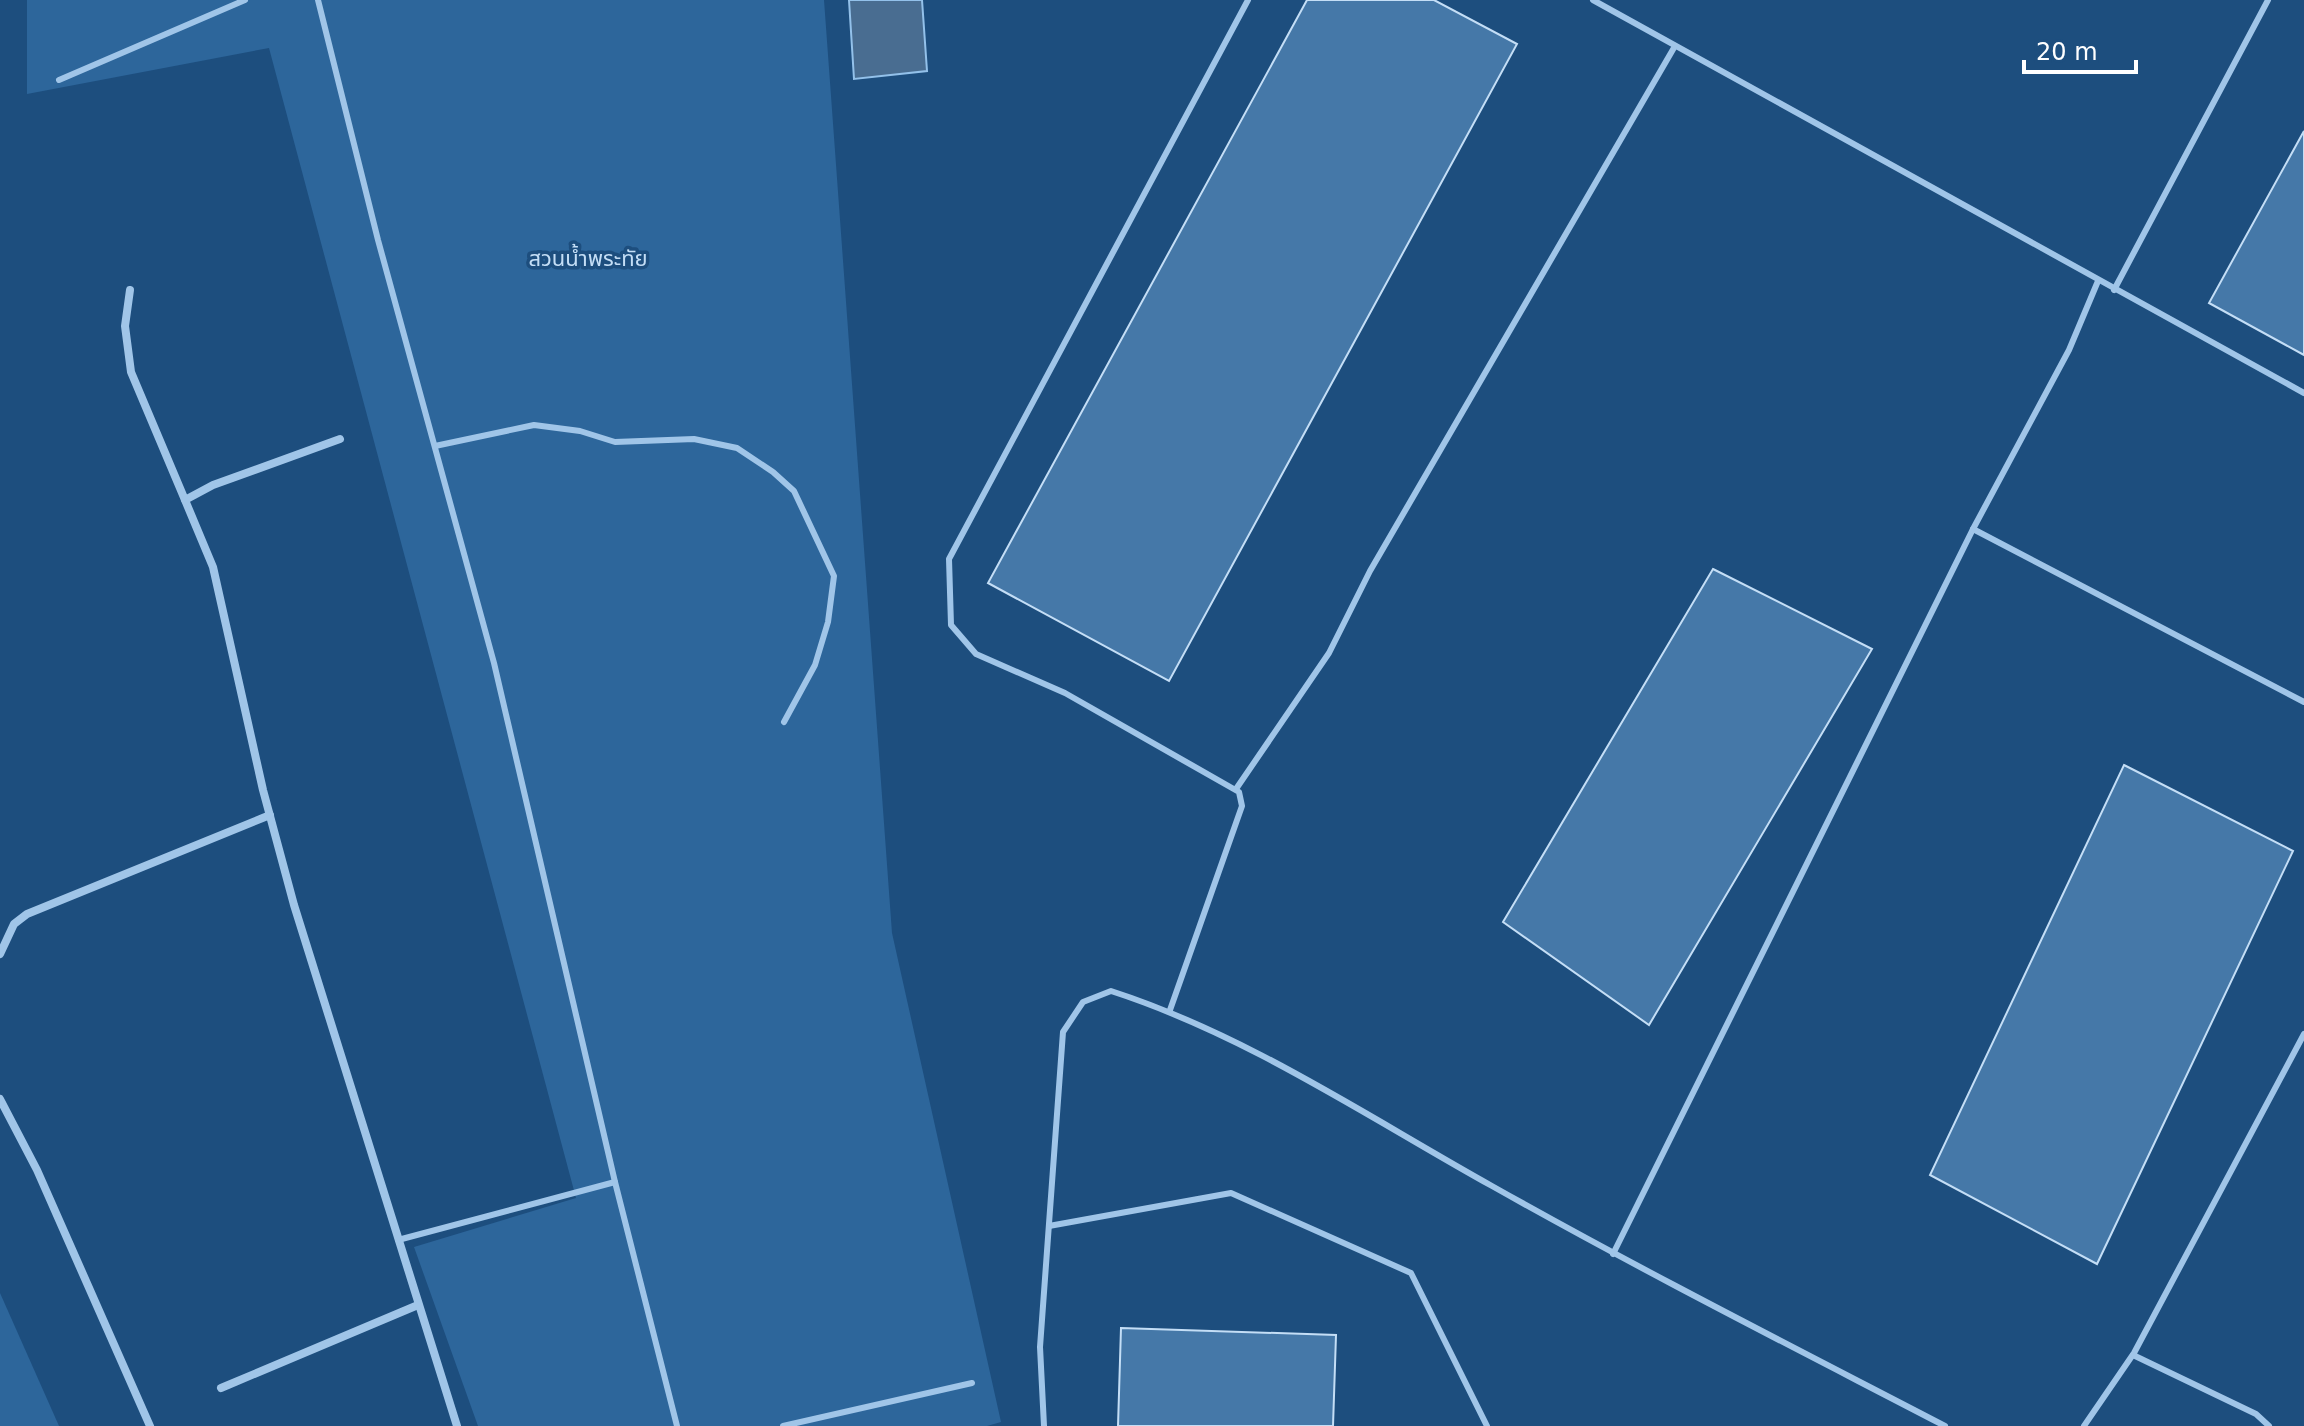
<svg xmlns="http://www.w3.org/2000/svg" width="2304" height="1426" font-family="'DejaVu Sans','Noto Sans Thai',sans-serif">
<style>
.green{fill:#2d669b}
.water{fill:#496d91;stroke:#93c1ea;stroke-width:2}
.building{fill:#4578a8;stroke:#c4def6;stroke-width:2}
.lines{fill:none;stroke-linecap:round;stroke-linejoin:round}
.lane{stroke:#a0c5e8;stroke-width:6}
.street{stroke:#a0c5e8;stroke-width:8}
.labels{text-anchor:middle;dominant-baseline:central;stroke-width:7;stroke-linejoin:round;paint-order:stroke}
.park-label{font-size:22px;fill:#c4def6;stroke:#1d4e7e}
</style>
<rect width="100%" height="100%" fill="#1d4e7e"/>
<g class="green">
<path d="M27,0H824L892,933L1001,1422L987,1426H478L414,1247L576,1198L269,48L27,94Z"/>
<path d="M0,1293L59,1426H0Z"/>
</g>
<path class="water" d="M849,0H922L927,71L854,79Z"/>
<g class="building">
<path d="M1307,0H1434L1517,44L1169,681L988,583Z"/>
<path d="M2304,131V355L2209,303Z"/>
<path d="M1713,569L1872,649L1649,1025L1503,922Z"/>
<path d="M2124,765L2293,851L2097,1264L1930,1175Z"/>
<path d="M1121,1328L1336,1335L1333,1426H1118Z"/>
</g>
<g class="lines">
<g class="lane">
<path d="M318,0L378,240L494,663L615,1182L677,1426"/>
<path d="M1593,0L2304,393"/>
<path d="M59,80L245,0"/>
<path d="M2114,290L2268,0"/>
<path d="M435,446L534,425L580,431L615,442L694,439L737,448L773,472L794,491L834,576L828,622L815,665L784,722"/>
<path d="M1973,529L2304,702"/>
<path d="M1236,789L1329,653L1370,571L1675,46"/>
<path d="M1170,1010L1242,806L1239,792L1065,693L976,654L951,625L949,559L1248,0"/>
<path d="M1049,1226L1231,1193L1411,1273L1487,1426"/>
<path d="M398,1240L615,1182"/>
<path d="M1613,1254L1973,529L2069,350L2098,281"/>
<path d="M2133,1355L2256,1414L2269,1426"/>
<path d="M783,1426L972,1383"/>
<path d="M1044,1426L1040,1347L1063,1032L1083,1002L1111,991C1247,1035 1368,1117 1492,1186C1641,1270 1793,1347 1945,1426"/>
<path d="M2084,1426L2134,1353L2304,1034"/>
</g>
<g class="street">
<path d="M130,290L125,326L131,372L185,500"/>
<path d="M340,439L213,485L185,500L213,567L263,790L294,905L457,1426"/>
<path d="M0,954L14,924L27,914L270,815"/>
<path d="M0,1099L37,1170L150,1426"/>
<path d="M221,1388L418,1305"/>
</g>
</g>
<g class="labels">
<g class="park-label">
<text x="588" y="258">สวนน้ำพระทัย</text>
</g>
</g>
<path d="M2024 60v12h112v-12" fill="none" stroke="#ffffff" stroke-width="4"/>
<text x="2036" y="60" font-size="24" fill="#ffffff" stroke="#1d4e7e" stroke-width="6" paint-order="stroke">20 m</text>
</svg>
